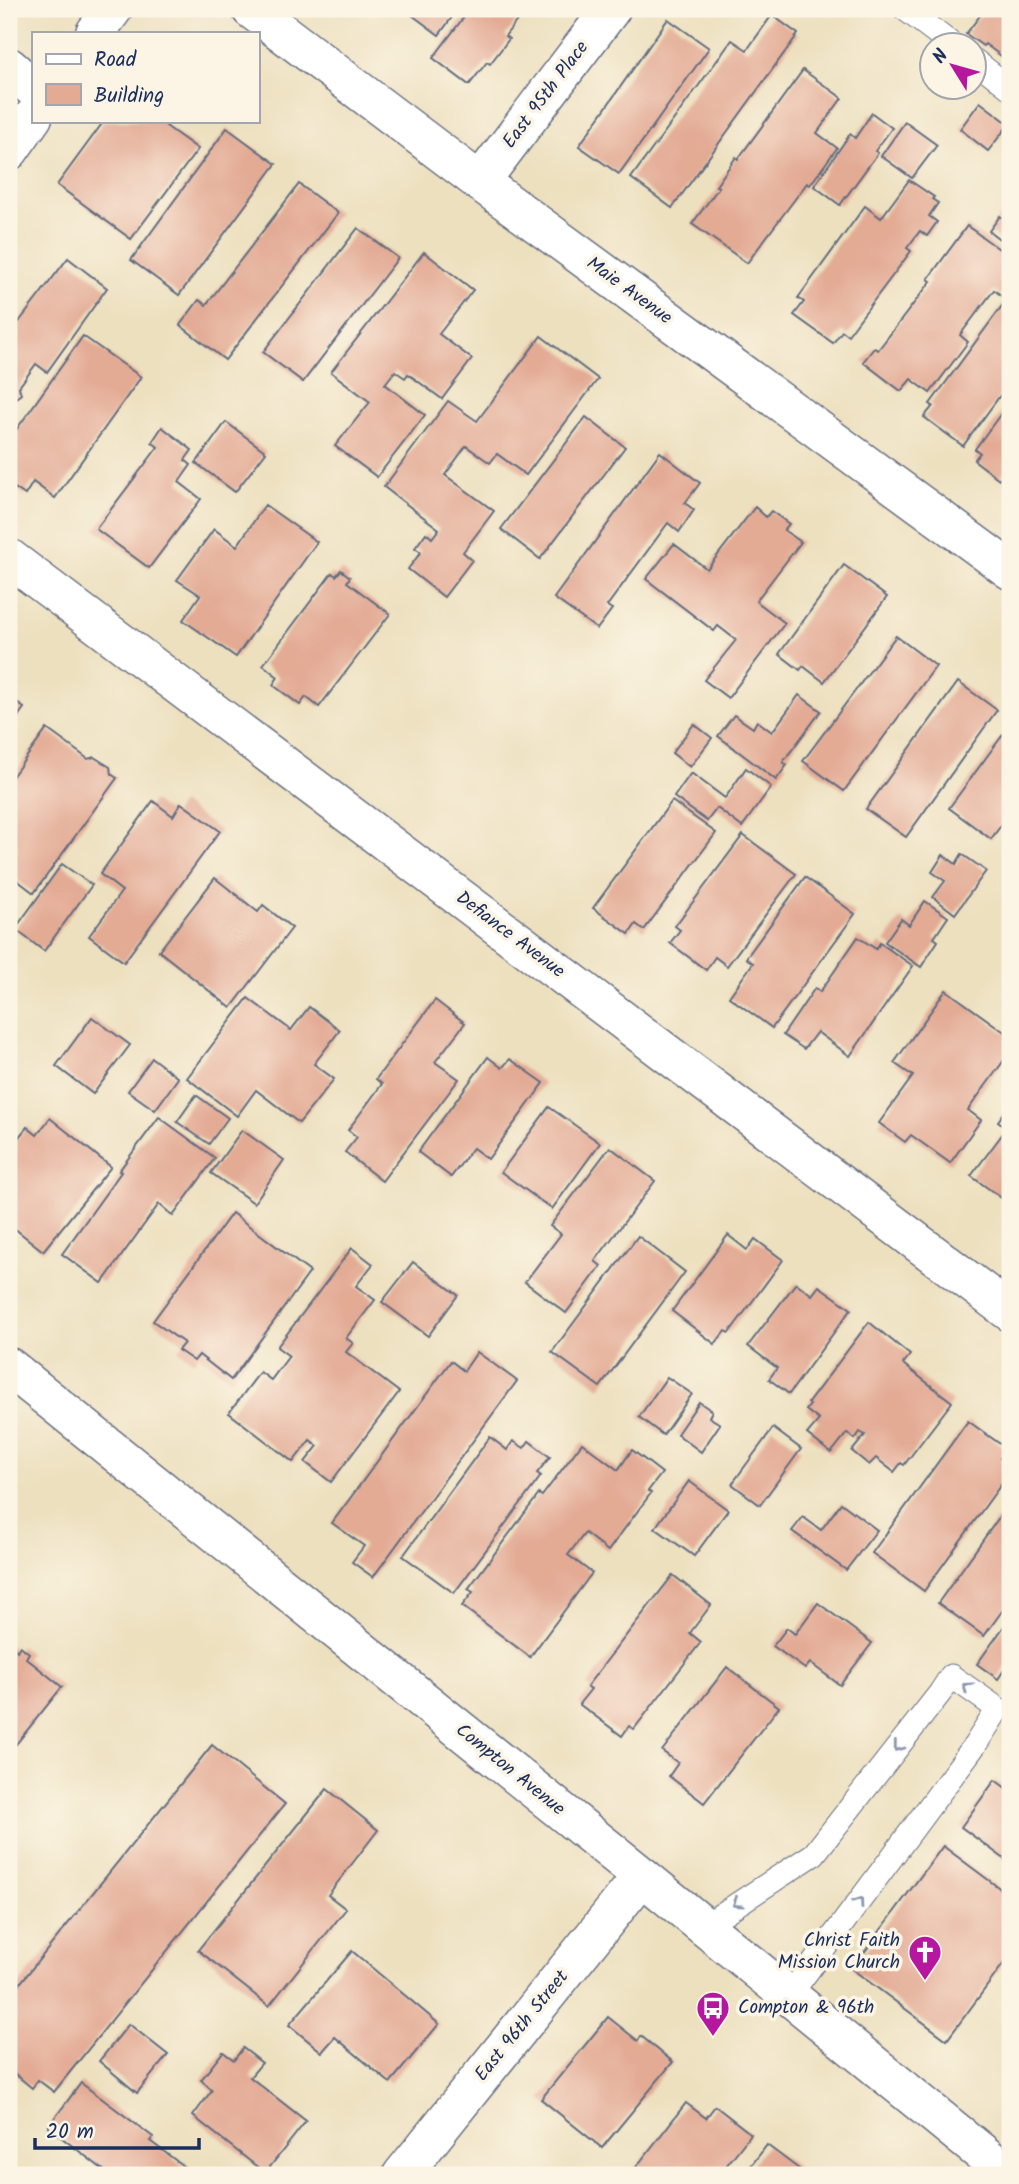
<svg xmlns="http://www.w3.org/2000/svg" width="1019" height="2184" font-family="Kalam,sans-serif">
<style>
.building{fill:#e3aa94}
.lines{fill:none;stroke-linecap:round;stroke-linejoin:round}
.service-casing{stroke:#646d80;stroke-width:25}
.minor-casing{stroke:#646d80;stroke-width:41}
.secondary-casing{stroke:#646d80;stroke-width:41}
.service{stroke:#fff;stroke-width:23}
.minor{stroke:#fff;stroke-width:38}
.secondary{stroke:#fff;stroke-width:38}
.oneway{stroke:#8d97ae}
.labels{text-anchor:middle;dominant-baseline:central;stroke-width:7;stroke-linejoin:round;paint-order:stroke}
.street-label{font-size:19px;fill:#1b2f5e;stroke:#fcf5e5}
.poi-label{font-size:19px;fill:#1b2f5e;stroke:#fcf5e5;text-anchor:end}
</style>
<rect width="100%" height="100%" fill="#fcf5e5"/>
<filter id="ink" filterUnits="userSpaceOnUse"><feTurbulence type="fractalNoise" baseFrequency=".0143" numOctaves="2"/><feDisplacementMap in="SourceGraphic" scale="14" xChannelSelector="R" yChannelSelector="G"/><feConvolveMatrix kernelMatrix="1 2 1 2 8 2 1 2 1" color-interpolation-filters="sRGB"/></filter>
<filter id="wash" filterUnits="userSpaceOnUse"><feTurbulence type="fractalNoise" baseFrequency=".00686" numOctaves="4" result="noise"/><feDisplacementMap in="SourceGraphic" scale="28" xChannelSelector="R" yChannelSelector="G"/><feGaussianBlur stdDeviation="1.57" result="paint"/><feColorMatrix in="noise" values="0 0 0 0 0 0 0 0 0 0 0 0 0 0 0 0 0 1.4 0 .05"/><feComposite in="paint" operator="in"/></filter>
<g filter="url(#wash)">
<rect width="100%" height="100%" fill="#ede0bf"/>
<g id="blocks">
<g class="building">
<path d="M404,9H458L439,35Z"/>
<path d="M470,9H526L505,36L509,39L490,64L487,62L469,85L433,58Z"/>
<path d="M985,9H1010V66L1006,63L1008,61L985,44L983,46L966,34Z"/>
<path d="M772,15L798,34L672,208L631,178L732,40L747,50Z"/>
<path d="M668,19L709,48L619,174L579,146Z"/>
<path d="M803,70L842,98L817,133L837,148L810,185L807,183L747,263L692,224L719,187L716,186L736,157L738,159Z"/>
<path d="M980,102L1009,124L988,151L960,129Z"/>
<path d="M872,113L892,128L875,151L878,153L840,205L814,186L850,134L855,138Z"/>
<path d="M104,121H169L166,126L198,149L131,239L57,185Z"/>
<path d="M905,122L937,145L912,178L881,156Z"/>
<path d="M227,128L276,164L179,295L131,260Z"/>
<path d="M909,180L934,197L932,199L938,203L929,216L937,222L927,236L920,231L907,248L911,251L848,335L842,331L833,343L794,315L804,302L798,298L865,206L881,218Z"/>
<path d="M299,184L338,213L225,360L180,325L199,300L206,305Z"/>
<path d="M1000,216L1010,223V276L1006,281L1010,285L1002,296L994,290L960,335L968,342L930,393L911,379L901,391L863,362L874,348L878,350L931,281L928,279L967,226L1002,251L1007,245L989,231Z"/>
<path d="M358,228L398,258L303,382L263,352Z"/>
<path d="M424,252L473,290L439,334L472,359L442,399L408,374L405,378L395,371L385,384L425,415L377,477L335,446L370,402L331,372Z"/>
<path d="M68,258L107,288L47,372L36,364L19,387L21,394L9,404V335Z"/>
<path d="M1010,295V382L963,446L924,417L933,406L930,404Z"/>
<path d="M83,336L141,377L55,498L33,482L25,495L9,484V440Z"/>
<path d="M541,336L598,379L526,475L497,454L490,463L466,446L445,475L494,511L463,552L472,560L444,597L408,569L421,552L415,548L426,533L432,538L439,529L384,487L448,401L477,421Z"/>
<path d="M1010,401V475L1005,471L999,479L974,460L980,453L975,449Z"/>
<path d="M586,417L625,447L540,559L501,529Z"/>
<path d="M226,422L266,452L235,492L196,463Z"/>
<path d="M162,427L192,450L185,460L191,465L179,482L201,499L149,568L96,529L158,447L152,442Z"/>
<path d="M660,452L700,483L685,503L694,510L679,532L668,523L607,606L612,609L597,629L554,598Z"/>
<path d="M265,505L317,542L236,657L183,620L200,595L177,580L214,529L237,546Z"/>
<path d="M755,507L766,517L771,511L789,524L784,530L801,542L756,601L785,623L728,698L704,680L736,640L718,626L714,631L646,579L674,544L707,569Z"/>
<path d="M844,565L887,597L824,682L803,666L800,670L779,654Z"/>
<path d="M341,570L350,577L347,582L390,614L319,707L306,697L300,705L273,685L278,677L263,665L332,573L336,576Z"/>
<path d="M896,636L936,666L844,791L803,761Z"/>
<path d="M958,682L997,710L906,837L866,809Z"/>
<path d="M799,695L821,711L783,762L787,765L776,780L718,736L734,715L753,728L757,721L772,732Z"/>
<path d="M9,697L24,708L9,729Z"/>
<path d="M694,724L712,738L690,767L672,753Z"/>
<path d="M1010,725V813L991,839L949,808Z"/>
<path d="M47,729L88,759L94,757L110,767L111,774L117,778L34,893L9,874V781Z"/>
<path d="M746,768L771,787L742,827L717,808L707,821L674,797L691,773L725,798Z"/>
<path d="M153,801L173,816L181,803L220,831L124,962L89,936L122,891L100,874Z"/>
<path d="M672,801L716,833L644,930L636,924L629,934L593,908Z"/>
<path d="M743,835L796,874L727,966L715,957L706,970L670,943L680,930L675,926Z"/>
<path d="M962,854L986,871L955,914L933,897L945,881L932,872L943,855L956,864Z"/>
<path d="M62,864L92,885L44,951L15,929Z"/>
<path d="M805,877L855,914L772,1028L729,997L753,963L746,958Z"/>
<path d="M215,878L258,912L263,905L292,928L231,1008L159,951Z"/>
<path d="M925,901L948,917L934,938L938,941L921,967L885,942L901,919L909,925Z"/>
<path d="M858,937L876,949L880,943L913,966L850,1056L817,1032L804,1049L783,1035L815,988L820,992Z"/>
<path d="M946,990L1010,1036V1052L968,1110L981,1120L950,1163L911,1135L905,1142L879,1123L913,1076L894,1063Z"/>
<path d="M248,998L291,1030L309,1007L340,1030L314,1064L334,1079L299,1123L256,1090L237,1116L187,1078Z"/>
<path d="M435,1000L465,1023L435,1062L459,1079L382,1181L345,1152L357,1137L348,1130L382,1084L376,1079Z"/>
<path d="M92,1017L130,1045L93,1094L56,1066Z"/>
<path d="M488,1057L502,1068L510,1059L544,1083L488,1159L473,1148L451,1177L418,1152Z"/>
<path d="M152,1058L178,1078L155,1110L128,1091Z"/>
<path d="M196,1095L228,1118L209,1144L177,1122Z"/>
<path d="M1010,1105V1204L971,1176L1007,1128L998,1121Z"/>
<path d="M549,1107L600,1143L552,1209L501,1172Z"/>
<path d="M159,1117L215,1158L173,1216L159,1204L102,1283L62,1254L121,1172L119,1171Z"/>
<path d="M50,1118L111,1167L43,1251L9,1224V1149L27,1127L37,1135Z"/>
<path d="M242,1130L284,1160L254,1203L211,1173Z"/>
<path d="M610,1147L655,1181L595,1261L601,1266L566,1313L525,1282L561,1234L550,1226Z"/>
<path d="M232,1213L310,1272L231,1380L199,1355L194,1361L178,1350L184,1343L153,1321Z"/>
<path d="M728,1235L747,1250L755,1239L783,1260L729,1333L725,1331L715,1344L672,1311Z"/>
<path d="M638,1236L685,1272L600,1387L552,1352Z"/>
<path d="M352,1248L373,1264L356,1286L375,1300L346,1338L353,1343L346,1352L399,1392L331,1482L305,1462L318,1446L310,1440L293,1462L229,1413L260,1372L271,1380L289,1356L277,1347Z"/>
<path d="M413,1262L458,1295L428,1336L382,1302Z"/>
<path d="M796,1283L812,1295L819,1286L851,1309L789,1394L769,1379L777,1368L748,1346Z"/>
<path d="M869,1322L910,1355L903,1364L952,1402L904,1465L901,1463L894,1472L876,1458L869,1465L852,1451L865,1435L860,1432L855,1439L847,1433L831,1453L807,1434L819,1420L806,1410L810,1405L808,1403Z"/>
<path d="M477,1352L517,1381L373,1577L352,1562L364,1546L332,1523L451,1361L464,1371Z"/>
<path d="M667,1377L692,1394L663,1435L639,1417Z"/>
<path d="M699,1402L712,1411L709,1417L720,1424L701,1452L677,1434Z"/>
<path d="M968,1421L1007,1449L1000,1458L1010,1466V1472L924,1591L872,1553Z"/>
<path d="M773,1428L801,1449L760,1505L732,1484Z"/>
<path d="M490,1437L507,1450L513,1441L524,1448L529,1441L550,1457L537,1473L541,1476L454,1593L403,1556Z"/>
<path d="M582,1443L618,1470L632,1450L662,1473L648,1491L651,1493L608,1551L585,1533L568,1555L592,1573L530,1657L462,1606L473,1592L468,1589L539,1494L542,1496Z"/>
<path d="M689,1481L728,1510L694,1556L655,1528Z"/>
<path d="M1010,1502V1600L984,1636L938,1603Z"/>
<path d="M841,1503L877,1530L846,1570L792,1531L803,1517L821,1530Z"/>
<path d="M673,1575L711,1605L690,1633L701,1642L634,1729L629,1726L622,1736L579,1704L591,1689L587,1686Z"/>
<path d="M818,1603L872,1643L840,1685L810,1663L805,1669L773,1646L787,1628L795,1634Z"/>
<path d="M1010,1618V1661L998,1679L977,1664Z"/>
<path d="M9,1644L17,1651L20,1646L29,1653L26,1658L62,1687L9,1753Z"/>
<path d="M727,1667L779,1707L704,1803L669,1776L678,1763L662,1751Z"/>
<path d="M212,1745L285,1804L54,2092L38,2080L32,2088L9,2069V1997Z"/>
<path d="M995,1780L1010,1791V1863L961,1827Z"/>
<path d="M327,1789L378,1830L328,1895L346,1909L269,2006L198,1950Z"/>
<path d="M943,1846L1010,1896V1955L947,2040L852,1969Z"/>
<path d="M352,1951L439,2024L390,2083L335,2037L322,2052L289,2025Z"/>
<path d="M608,2017L638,2041L641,2036L673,2062L602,2148L541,2099Z"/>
<path d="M129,2024L168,2055L137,2093L99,2061Z"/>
<path d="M243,2048L262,2063L250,2077L306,2121L265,2173L193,2116L212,2090L201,2080L223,2052L234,2060Z"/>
<path d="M81,2083L153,2137L150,2141L195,2175H110L48,2127Z"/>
<path d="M686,2103L706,2118L715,2106L751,2134L719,2175H630Z"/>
<path d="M767,2145L803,2172L800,2175H744Z"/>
</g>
</g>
</g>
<g filter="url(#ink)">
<use href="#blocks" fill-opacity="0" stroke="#646d80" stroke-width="2"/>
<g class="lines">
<defs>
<g id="service">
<path d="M905,9L954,46"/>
<path d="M974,60L1010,88"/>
<path d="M704,1926L814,1854L940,1693L951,1676L998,1709L975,1745L789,1996"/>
</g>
<g id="minor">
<path d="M251,9L480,182L1010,570"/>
<path d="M95,33L113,9"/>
<path d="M9,67L33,88"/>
<path d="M9,151L33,117"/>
<path d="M480,182L611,9"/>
<path d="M9,558L1010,1312"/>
<path d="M402,2175L642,1876"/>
</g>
<path id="secondary" d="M9,1367L642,1876L1009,2175"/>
</defs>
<use href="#service" class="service-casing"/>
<use href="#minor" class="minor-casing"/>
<use href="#secondary" class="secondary-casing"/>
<use href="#service" class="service"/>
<use href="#minor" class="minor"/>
<use href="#secondary" class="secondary"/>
</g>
<defs><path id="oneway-chevron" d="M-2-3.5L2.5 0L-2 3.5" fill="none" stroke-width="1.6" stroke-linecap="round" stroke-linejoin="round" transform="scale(1.75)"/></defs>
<g class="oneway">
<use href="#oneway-chevron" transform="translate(967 1687) rotate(-145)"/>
<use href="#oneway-chevron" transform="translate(898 1747) rotate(128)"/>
<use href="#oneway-chevron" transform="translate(859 1902) rotate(-54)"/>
<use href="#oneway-chevron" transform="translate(737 1903) rotate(146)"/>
</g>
</g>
<defs>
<symbol id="church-pin" viewBox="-11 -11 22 30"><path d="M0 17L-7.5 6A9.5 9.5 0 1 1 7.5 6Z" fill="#b5179e" stroke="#fcf5e5"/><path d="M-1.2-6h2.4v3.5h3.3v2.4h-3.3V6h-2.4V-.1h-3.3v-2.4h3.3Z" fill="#fff"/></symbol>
<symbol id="bus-pin" viewBox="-11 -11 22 30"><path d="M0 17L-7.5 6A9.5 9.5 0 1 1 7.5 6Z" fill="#b5179e" stroke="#fcf5e5"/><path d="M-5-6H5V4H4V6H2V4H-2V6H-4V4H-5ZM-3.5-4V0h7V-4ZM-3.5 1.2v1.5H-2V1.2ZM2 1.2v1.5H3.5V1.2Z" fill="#fff"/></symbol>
</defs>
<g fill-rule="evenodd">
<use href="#church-pin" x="906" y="1933" width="38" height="52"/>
<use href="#bus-pin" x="694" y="1989" width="38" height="52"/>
</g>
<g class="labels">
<g class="street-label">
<text transform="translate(546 95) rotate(-53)">East 95th Place</text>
<text transform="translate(629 291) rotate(36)">Maie Avenue</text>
<text transform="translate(510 935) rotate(37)">Defiance Avenue</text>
<text transform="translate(510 1770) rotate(39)">Compton Avenue</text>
<text transform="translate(522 2026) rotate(-51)">East 96th Street</text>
</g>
<g class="poi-label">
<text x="900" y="1941">Christ Faith<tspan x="900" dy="22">Mission Church</tspan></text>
<text x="738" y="2008" text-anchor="start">Compton &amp; 96th</text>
</g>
</g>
<rect width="1019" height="2184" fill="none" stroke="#fcf5e5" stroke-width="35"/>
<rect x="32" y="32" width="228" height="91" fill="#fcf5e5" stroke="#a2a6af" stroke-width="2"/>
<rect x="46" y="54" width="35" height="10" fill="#ffffff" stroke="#a2a6af" stroke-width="2"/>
<text x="94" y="66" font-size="21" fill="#1b2f5e">Road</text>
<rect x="46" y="84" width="35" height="21" fill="#e3aa94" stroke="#a2a6af" stroke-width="2"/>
<text x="94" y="102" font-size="21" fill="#1b2f5e">Building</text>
<g transform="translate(953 66) rotate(307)"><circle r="33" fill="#fcf5e5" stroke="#a2a6af" stroke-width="2"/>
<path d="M0-5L12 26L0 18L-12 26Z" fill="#b5179e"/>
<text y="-10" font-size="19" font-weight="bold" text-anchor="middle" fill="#1b2f5e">N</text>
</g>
<path d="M35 2138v10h164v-10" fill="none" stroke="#1b2f5e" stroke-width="3.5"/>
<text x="46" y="2138" font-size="21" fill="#1b2f5e" stroke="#fcf5e5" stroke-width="5" paint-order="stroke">20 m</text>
</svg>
